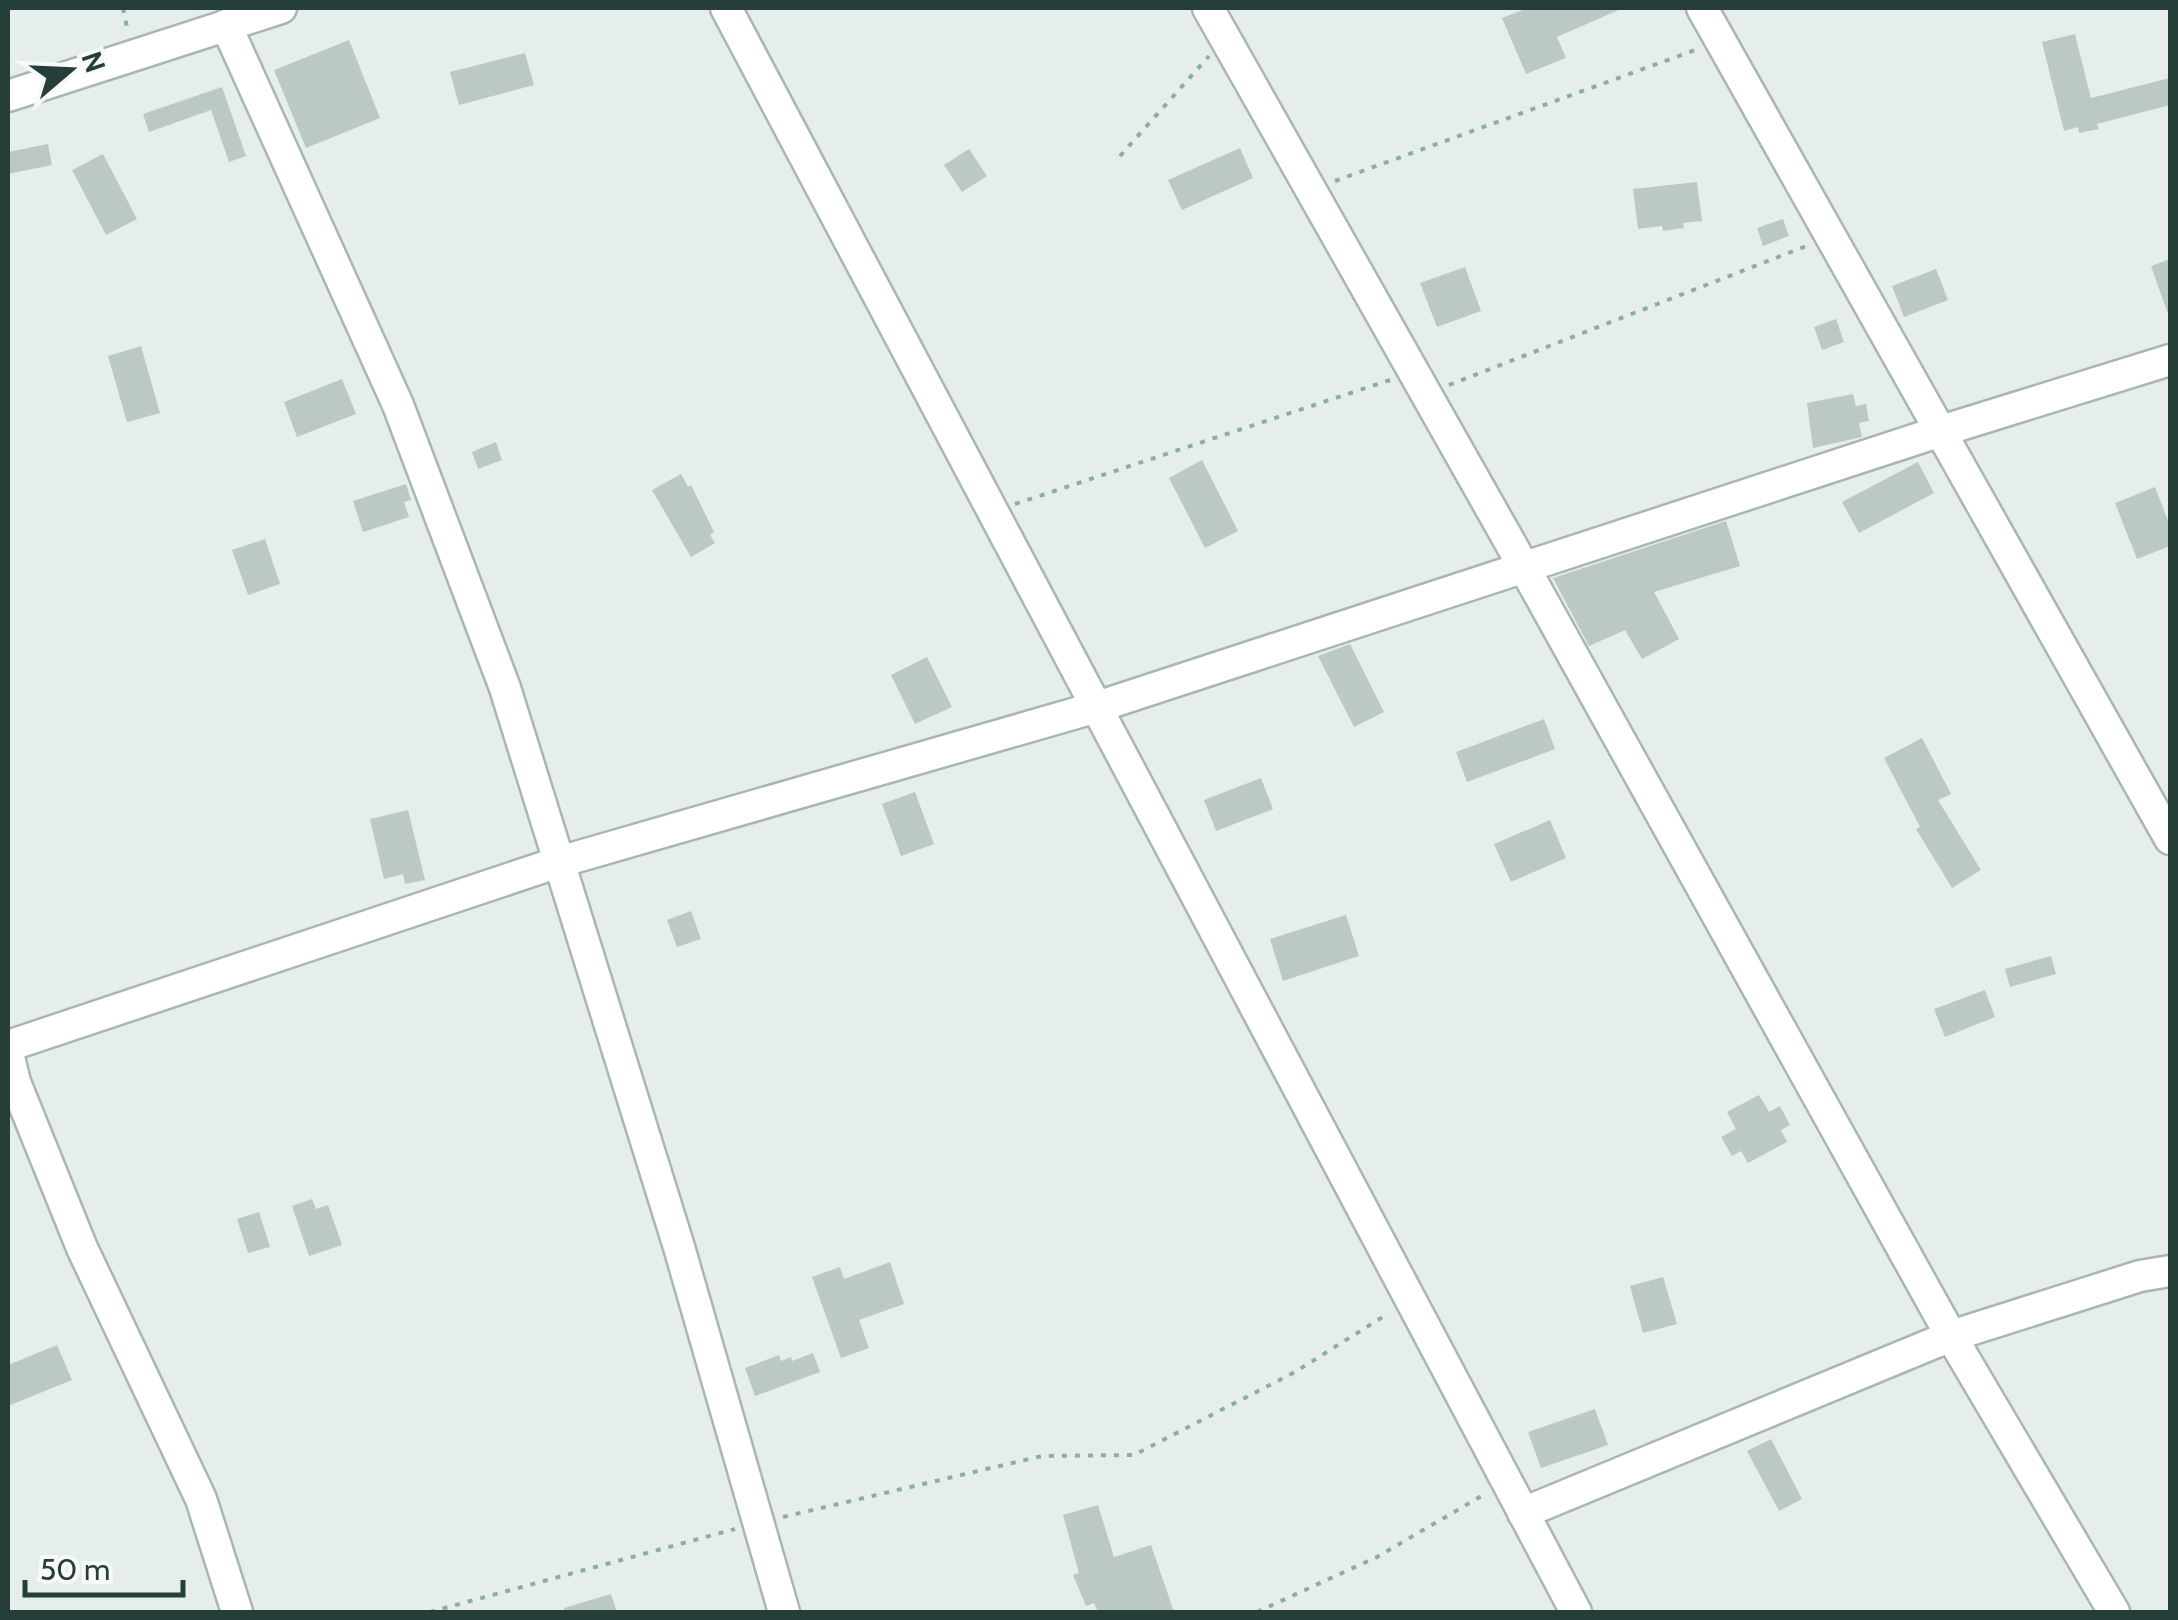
<svg xmlns="http://www.w3.org/2000/svg" width="2178" height="1620" font-family="Cabin,sans-serif">
<style>
.building{fill:#bcc8c4}
.lines{fill:none;stroke-linecap:round;stroke-linejoin:round}
.minor-casing{stroke:#a9b6b2;stroke-width:35}
.path{stroke:#8aaea5;stroke-width:4;stroke-dasharray:5 8;stroke-linecap:butt}
.minor{stroke:#fff;stroke-width:30}
</style>
<rect width="100%" height="100%" fill="#e6eeeb"/>
<g class="building">
<path d="M1528,8H1623L1557,37L1566,58L1526,74L1502,18Z"/>
<path d="M2075,34L2091,98L2170,78V105L2097,124L2099,129L2079,133L2078,127L2064,131L2042,42Z"/>
<path d="M349,40L380,118L306,148L274,70Z"/>
<path d="M525,53L534,85L459,105L450,72Z"/>
<path d="M222,87L246,156L229,162L211,110L149,132L143,114Z"/>
<path d="M48,144L52,165L8,174V152Z"/>
<path d="M1240,148L1253,178L1182,210L1168,180Z"/>
<path d="M969,149L987,176L962,192L944,165Z"/>
<path d="M103,154L137,219L106,235L72,170Z"/>
<path d="M1697,182L1702,221L1683,223L1684,228L1663,231L1662,226L1638,229L1633,189Z"/>
<path d="M1783,219L1789,236L1763,246L1757,228Z"/>
<path d="M2170,259V314H2168L2151,266Z"/>
<path d="M1465,267L1481,311L1437,327L1420,283Z"/>
<path d="M1936,269L1948,300L1904,317L1892,286Z"/>
<path d="M1836,319L1844,342L1822,350L1814,327Z"/>
<path d="M141,346L160,413L127,422L108,356Z"/>
<path d="M342,379L356,414L297,437L284,402Z"/>
<path d="M1853,394L1856,406L1866,404L1869,421L1859,423L1862,437L1813,448L1807,403Z"/>
<path d="M496,442L502,460L478,469L472,452Z"/>
<path d="M1202,460L1238,531L1205,548L1169,478Z"/>
<path d="M1918,462L1934,493L1859,533L1842,502Z"/>
<path d="M681,474L688,487L691,485L714,532L710,535L715,543L691,557L652,490Z"/>
<path d="M406,484L411,500L404,502L409,517L363,532L353,501Z"/>
<path d="M2155,487L2170,526V546L2137,559L2115,503Z"/>
<path d="M1726,521L1740,566L1654,592L1679,639L1642,659L1625,630L1589,646L1553,578Z"/>
<path d="M265,539L280,584L248,595L232,550Z"/>
<path d="M1350,644L1384,712L1354,727L1318,656Z"/>
<path d="M927,657L952,707L915,724L891,675Z"/>
<path d="M1544,719L1555,749L1467,782L1456,752Z"/>
<path d="M1922,738L1951,794L1938,800L1981,870L1952,888L1916,829L1920,827L1884,758Z"/>
<path d="M1261,778L1273,809L1216,831L1204,800Z"/>
<path d="M915,792L934,844L901,856L882,804Z"/>
<path d="M408,810L425,880L405,884L403,874L384,879L370,819Z"/>
<path d="M1550,820L1566,858L1511,882L1494,844Z"/>
<path d="M691,911L701,939L677,947L667,920Z"/>
<path d="M1346,915L1359,956L1283,981L1270,939Z"/>
<path d="M2051,956L2056,974L2010,987L2005,969Z"/>
<path d="M1985,990L1995,1017L1945,1037L1934,1009Z"/>
<path d="M1759,1095L1769,1112L1780,1106L1790,1125L1781,1130L1787,1142L1748,1163L1741,1151L1732,1156L1721,1137L1736,1129L1727,1112Z"/>
<path d="M312,1199L316,1209L328,1205L342,1245L309,1256L292,1206Z"/>
<path d="M259,1212L270,1247L248,1253L237,1219Z"/>
<path d="M890,1262L904,1304L859,1320L869,1348L841,1358L812,1277L840,1267L844,1279Z"/>
<path d="M1663,1277L1677,1324L1643,1333L1630,1286Z"/>
<path d="M57,1345L72,1380L8,1406V1365Z"/>
<path d="M813,1353L820,1372L755,1396L745,1368L779,1355L781,1361L791,1357L792,1361Z"/>
<path d="M1595,1409L1608,1445L1541,1468L1528,1432Z"/>
<path d="M1771,1439L1802,1499L1779,1511L1747,1451Z"/>
<path d="M1098,1505L1114,1557L1151,1545L1174,1612H1098L1094,1603L1086,1606L1073,1575L1079,1573L1063,1515Z"/>
<path d="M611,1594L617,1612H564V1608Z"/>
</g>
<g class="lines">
<defs>
<g id="minor">
<path d="M726,8L1576,1612"/>
<path d="M1208,8L1525,569L1951,1336L2114,1612"/>
<path d="M1702,8L2170,839"/>
<path d="M226,25L398,405L505,688L679,1247L784,1612"/>
<path d="M8,96L281,8"/>
<path d="M8,1046L559,862L1097,707L1941,431L2170,360"/>
<path d="M8,1053L15,1082L82,1248L201,1499L237,1612"/>
<path d="M1523,1513L1951,1336L2140,1276L2170,1271"/>
</g>
</defs>
<use href="#minor" class="minor-casing"/>
<g class="path">
<path d="M123,8L128,32"/>
<path d="M1120,156L1209,56"/>
<path d="M1335,181L1698,49"/>
<path d="M1449,385L1809,245"/>
<path d="M1015,504L1390,380"/>
<path d="M783,1517L1042,1456L1134,1455L1295,1372L1389,1313"/>
<path d="M430,1612L735,1529"/>
<path d="M1257,1612L1377,1557L1485,1494"/>
</g>
<use href="#minor" class="minor"/>
</g>
<rect width="2178" height="1620" fill="none" stroke="#263e3a" stroke-width="20"/>
<g transform="translate(70 70) rotate(71)" stroke="#f7faf9" stroke-width="8" paint-order="stroke">
<path d="M0-8L18 38L0 25L-18 38Z" fill="#263e3a"/>
<text y="-15" font-size="28" font-weight="bold" text-anchor="middle" fill="#263e3a">N</text>
</g>
<path d="M25 1580v15h158v-15" fill="none" stroke="#263e3a" stroke-width="5"/>
<text x="40" y="1580" font-size="30" fill="#263e3a" stroke="#f7faf9" stroke-width="8" paint-order="stroke">50 m</text>
</svg>
